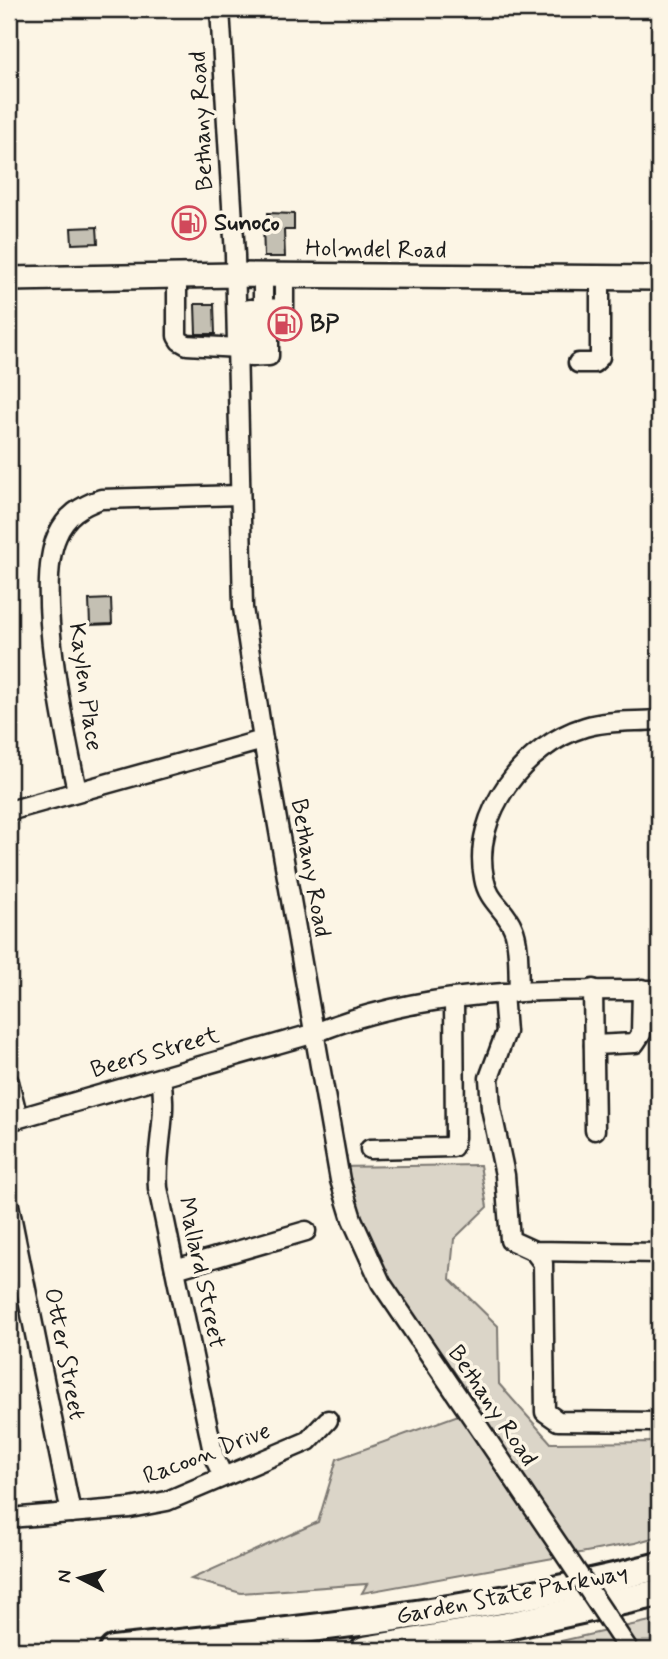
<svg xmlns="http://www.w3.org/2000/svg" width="668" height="1659" font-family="Mynerve,sans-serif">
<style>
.green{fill:#dbd5c8;stroke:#7c7872;stroke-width:2}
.building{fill:#c4c0b3;stroke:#1c1c1c;stroke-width:2}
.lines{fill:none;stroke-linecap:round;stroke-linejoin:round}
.minor-casing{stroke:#1c1c1c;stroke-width:23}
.major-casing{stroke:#1c1c1c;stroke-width:28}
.highway-casing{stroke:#1c1c1c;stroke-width:32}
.minor{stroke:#fcf5e5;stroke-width:18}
.major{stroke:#fcf5e5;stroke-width:23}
.highway{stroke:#fcf5e5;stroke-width:26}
.minor-bridge-casing{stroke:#1c1c1c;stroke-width:23;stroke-linecap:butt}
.minor-bridge{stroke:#fcf5e5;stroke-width:18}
.labels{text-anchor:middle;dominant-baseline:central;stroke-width:7;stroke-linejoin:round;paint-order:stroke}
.street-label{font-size:24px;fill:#1c1c1c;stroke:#fcf5e5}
.poi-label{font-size:24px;font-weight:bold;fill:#1c1c1c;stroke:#fcf5e5;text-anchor:start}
</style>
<rect width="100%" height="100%" fill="#fcf5e5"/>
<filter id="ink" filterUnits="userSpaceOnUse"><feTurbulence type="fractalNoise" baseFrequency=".0143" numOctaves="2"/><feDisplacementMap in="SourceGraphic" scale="14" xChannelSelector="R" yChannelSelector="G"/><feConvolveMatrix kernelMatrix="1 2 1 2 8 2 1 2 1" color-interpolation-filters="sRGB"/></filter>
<g filter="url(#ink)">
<g class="green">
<path d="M480,1165L487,1207L454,1239L450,1279L498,1326L499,1384L551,1443L659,1442V1536L635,1543L362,1593L367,1584L241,1593L191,1579L318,1522L337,1459L464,1413L371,1273L336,1167Z"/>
<path d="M659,1619V1650H521Z"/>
</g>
<g class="building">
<path d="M201,213L202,231L177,232L176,215Z"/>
<path d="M268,213L294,214V230H284L285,257H264L263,221L268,222Z"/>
<path d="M97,227L98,243L72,244L71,228Z"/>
<path d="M195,304H214L215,334H196Z"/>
<path d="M293,315V337L280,338V320L289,318Z"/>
<path d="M111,599L112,624L90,625L89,600Z"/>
</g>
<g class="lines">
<defs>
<g id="minor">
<path d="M220,9L235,255L243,608L263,740L340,1180L352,1219L381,1283L560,1547"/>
<path d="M263,275V309"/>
<path d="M177,277V336L180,341L187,345L238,348"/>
<path d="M251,309L252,357"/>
<path d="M237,310L284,308V275"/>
<path d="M238,357L269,356V309"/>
<path d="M578,363H594L600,357V278"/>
<path d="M77,791C65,734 34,587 57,536C66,515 81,506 101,499L240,495"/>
<path d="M9,811L263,740"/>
<path d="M593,989L595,1130"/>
<path d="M519,992C518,974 520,943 513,928C505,908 488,902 484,878C471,814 525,745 585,727C608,720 635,722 659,720"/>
<path d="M503,993L506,1032L489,1078L491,1108L505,1175L510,1240L534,1251L659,1253"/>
<path d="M594,1045L635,1043L641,1034L642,989"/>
<path d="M161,1078C168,1117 155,1150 158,1188L214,1457L223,1476"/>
<path d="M9,1082L18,1118"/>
<path d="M9,1121L315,1033C424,988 544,990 659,990"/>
<path d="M370,1149L453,1147L455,1137L454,998"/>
<path d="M9,1205L71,1513"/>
<path d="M534,1251L543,1263L545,1412L558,1421L659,1422"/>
<path d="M175,1269L306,1231"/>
<path d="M9,1518L130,1508L167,1501L308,1441L328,1420"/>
</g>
<path id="major" d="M9,279L236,275L659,278"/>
<g id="highway">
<path d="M113,1650C297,1631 480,1612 659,1566"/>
<path d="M364,1650L507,1626L659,1593"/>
</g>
</defs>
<use href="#minor" class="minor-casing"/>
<use href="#major" class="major-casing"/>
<use href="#highway" class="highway-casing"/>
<use href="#minor" class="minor"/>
<use href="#major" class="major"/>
<use href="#highway" class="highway"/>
<defs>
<path id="minor-bridge" d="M560,1547L628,1649"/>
</defs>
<use href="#minor-bridge" class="minor-bridge-casing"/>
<use href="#minor-bridge" class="minor-bridge"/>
</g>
</g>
<defs>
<symbol id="fuel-ring" viewBox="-11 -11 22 22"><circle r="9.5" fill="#fcf5e5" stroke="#d1495b" stroke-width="1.5"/><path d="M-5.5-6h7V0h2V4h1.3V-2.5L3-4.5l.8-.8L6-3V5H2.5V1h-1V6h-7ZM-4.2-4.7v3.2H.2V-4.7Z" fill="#d1495b"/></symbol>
</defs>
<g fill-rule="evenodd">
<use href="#fuel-ring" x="170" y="204" width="38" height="38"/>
<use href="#fuel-ring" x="266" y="305" width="38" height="38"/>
</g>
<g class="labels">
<g class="street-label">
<text transform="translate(202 121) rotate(-93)">Bethany Road</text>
<text transform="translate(376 250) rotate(1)">Holmdel Road</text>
<text transform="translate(85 687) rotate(82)">Kaylen Place</text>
<text transform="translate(310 868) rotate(80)">Bethany Road</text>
<text transform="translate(155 1053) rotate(-16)">Beers Street</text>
<text transform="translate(201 1273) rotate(78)">Mallard Street</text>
<text transform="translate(64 1354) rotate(79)">Otter Street</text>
<text transform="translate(492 1406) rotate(56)">Bethany Road</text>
<text transform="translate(207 1454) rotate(-21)">Racoon Drive</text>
<text transform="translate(512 1595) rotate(-11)">Garden State Parkway</text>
</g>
<g class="poi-label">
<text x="214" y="223">Sunoco</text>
<text x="310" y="324">BP</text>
</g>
</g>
<rect width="668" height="1659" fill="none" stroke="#fcf5e5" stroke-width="35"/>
<rect x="18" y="18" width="633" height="1624" fill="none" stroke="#1c1c1c" stroke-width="2.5" filter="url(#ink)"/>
<g transform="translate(80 1578) rotate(276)" stroke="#fcf5e5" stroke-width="5" paint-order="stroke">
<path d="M0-5L12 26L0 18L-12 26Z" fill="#1c1c1c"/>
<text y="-10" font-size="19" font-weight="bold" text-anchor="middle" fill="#1c1c1c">N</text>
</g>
</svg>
